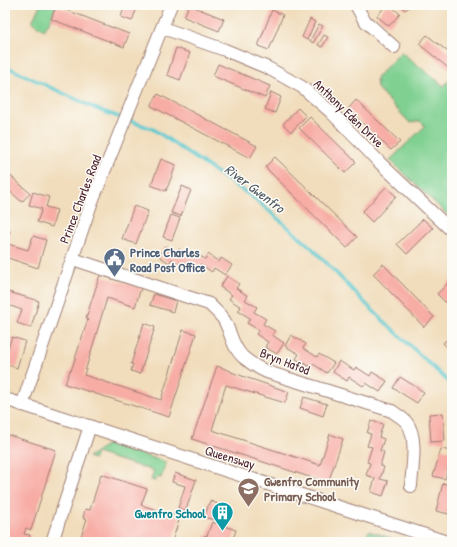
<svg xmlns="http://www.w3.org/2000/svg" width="457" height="547" font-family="'Patrick Hand',sans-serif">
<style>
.green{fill:#7fd091;stroke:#64785e}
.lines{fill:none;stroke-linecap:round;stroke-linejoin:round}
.stream{stroke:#59c7ce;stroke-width:3.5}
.building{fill:#f7aca4}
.minor-casing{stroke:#9e7e74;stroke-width:14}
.minor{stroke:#fff;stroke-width:12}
.labels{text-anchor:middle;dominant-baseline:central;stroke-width:3;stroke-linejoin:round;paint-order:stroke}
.street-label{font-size:13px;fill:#4a1f2b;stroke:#fdfcf7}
.service-label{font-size:13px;font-weight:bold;fill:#4e5e75;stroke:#fdfcf7;text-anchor:start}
.education-label{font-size:13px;font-weight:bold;fill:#785e54;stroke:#fdfcf7;text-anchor:start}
.culture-label{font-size:13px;font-weight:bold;fill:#0d838f;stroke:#fdfcf7;text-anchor:end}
.water-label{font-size:14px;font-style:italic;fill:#4f5a64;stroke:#fdfcf7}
</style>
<rect width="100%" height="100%" fill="#fdfcf7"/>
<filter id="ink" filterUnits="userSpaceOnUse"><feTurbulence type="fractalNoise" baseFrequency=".025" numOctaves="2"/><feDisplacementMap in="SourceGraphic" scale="8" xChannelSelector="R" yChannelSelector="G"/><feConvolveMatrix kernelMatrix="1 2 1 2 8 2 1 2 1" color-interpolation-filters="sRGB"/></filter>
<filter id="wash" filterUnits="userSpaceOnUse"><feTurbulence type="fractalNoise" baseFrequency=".012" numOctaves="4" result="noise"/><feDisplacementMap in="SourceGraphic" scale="16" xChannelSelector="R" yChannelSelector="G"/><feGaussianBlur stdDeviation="0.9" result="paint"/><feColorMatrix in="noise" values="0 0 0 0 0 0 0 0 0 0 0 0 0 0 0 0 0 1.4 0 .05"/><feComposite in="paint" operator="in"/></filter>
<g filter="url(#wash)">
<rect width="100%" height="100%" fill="#f1ddbc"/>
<g class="green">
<path d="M40,5H56L51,19L44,30L32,22Z"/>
<path d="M401,52L444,86L452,77V219L390,160L425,126L420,121L410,123L377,88L376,78Z"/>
<path d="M108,444L166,462L161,478L156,477L155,481L151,480L154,471L96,453L94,459L88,457Z"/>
<path d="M369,531L404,542H363Z"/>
</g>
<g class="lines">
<path class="stream" d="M5,66L99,110L153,129L254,198L312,248L368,306L452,385"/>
</g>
<g id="blocks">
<g class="building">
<path d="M125,5H138L132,21L121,17Z"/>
<path d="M189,5L224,19L219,31L184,17Z"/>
<path d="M386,5H390L400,14L389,26L377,16Z"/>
<path d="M401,5H412L405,10Z"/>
<path d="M446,5H452V10Z"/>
<path d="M56,6L129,34L124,47L51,19Z"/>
<path d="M272,10L283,15L269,50L258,46Z"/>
<path d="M310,19L315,22L307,40L302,37Z"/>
<path d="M319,24L323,26L313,43L310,41Z"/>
<path d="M324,35L328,37L322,47L318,45Z"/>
<path d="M427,35L452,55V71L419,44Z"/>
<path d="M176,48L190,53L180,80L167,75Z"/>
<path d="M218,64L270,86L265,98L213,76Z"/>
<path d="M271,92L281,97L275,113L265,109Z"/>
<path d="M158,94L257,146L250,158L151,106Z"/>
<path d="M356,100L400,142L391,150L348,109Z"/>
<path d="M298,108L306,116L291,132L283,124Z"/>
<path d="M310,117L356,162L345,173L299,128Z"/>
<path d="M275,157L357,237L347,248L265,167Z"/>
<path d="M161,159L176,165L166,191L151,185Z"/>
<path d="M5,171L30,193L22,202L5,187Z"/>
<path d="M182,186L191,190L181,216L171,213Z"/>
<path d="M386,187L396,196L372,222L362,212Z"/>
<path d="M33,192L49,197L46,207L57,210L52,227L37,222L42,209L29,205Z"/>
<path d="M134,206L148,211L136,244L122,239Z"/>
<path d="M171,215L180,218L172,240L163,237Z"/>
<path d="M423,219L433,228L407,254L397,244Z"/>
<path d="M5,229L10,231L5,246Z"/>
<path d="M33,236L46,240L38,268L5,257V252L8,244L28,250Z"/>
<path d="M165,246L176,253L179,249L190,256L193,252L205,259L208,254L219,262L221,258L232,265L225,275L214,268L212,272L200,264L197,269L186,262L183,266L172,259L169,263L159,256Z"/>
<path d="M383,264L434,317L424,327L373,274Z"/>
<path d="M100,275L141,288L135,307L107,298L84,375L161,400L183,330L196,334L169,417L65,384L70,370L71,371L88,319L86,318Z"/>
<path d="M227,276L239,284L236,288L248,296L245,300L257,307L254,312L266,319L263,324L275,331L272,335L284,343L277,354L265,347L268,342L256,334L259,330L247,323L250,318L238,311L241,307L229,299L232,295L220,287Z"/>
<path d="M452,279V299L447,304L437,294Z"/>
<path d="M5,291L39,301L31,328L17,323L22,310L5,304Z"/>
<path d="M154,294L176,301L173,312L150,305Z"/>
<path d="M144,323L155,327L140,374L131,371L133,364H131Z"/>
<path d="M291,335L306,344L303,348L317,357L319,354L334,363L327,373L313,364L311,367L296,359L299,354L285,346Z"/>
<path d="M452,335V352L443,343Z"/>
<path d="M12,337L25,341L17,368L5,364V350H7Z"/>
<path d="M339,361L354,370L356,367L370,376L372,372L387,381L380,392L366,383L363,386L349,377L347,381L333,372Z"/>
<path d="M217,366L231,371V372L245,377L289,392L285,403L226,385L212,430L320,465L330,434L343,439L328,483L192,439Z"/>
<path d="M400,377L424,392L417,403L393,388Z"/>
<path d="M304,397L327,404L323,416L300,408Z"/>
<path d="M443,413L445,441L431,442L429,414Z"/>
<path d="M371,421L383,424L379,437L384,439L380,451L384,452L380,466L384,467L380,479L388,481L383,496L371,492L375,478L366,475L370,463L367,462L372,447L367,446L371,434L367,433Z"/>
<path d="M5,434L56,450L31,530L26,528L24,534L30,535L28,542H5Z"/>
<path d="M441,449L452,451L445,479L433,476Z"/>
<path d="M175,473L196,480L186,510L178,508L185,486L172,482Z"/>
<path d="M101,474L147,489L141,505L180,517L172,542H79L87,519L83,518L85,509L90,510Z"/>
<path d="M443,483L452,486V501L449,514L436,511Z"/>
<path d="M210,501L218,504L219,506L214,520L204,517Z"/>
<path d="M212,522L236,530L232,542H202L205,535L207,536Z"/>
</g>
</g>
</g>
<g filter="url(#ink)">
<use href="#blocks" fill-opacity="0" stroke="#9e7e74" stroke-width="1"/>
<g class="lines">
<defs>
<g id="minor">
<path d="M356,5L364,20L394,47"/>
<path d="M163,28L225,50L268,68L302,87L331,112L380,163L452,231"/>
<path d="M73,259L209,304C214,309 220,314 224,320C231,332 232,347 243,357C250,363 258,368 267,372L392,411C397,415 403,418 407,423C418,437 412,469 411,486"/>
<path d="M5,399L447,542"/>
<path d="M22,405L91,204L171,5"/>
<path d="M52,542L90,426"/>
</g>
</defs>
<use href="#minor" class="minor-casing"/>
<use href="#minor" class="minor"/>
</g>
</g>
<defs>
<symbol id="civic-pin" viewBox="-11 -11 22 30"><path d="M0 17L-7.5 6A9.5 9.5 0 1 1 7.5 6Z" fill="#5c6f8a" stroke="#fdfcf7"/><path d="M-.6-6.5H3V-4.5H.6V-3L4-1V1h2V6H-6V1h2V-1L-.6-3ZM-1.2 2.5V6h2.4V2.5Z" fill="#fff"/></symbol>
<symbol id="school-pin" viewBox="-11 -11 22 30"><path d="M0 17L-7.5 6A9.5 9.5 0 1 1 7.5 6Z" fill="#8d6e63" stroke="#fdfcf7"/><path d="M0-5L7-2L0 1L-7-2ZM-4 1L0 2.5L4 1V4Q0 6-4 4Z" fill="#fff"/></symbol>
<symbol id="building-pin" viewBox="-11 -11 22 30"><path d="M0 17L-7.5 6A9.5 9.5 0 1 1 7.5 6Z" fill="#0f9aa8" stroke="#fdfcf7"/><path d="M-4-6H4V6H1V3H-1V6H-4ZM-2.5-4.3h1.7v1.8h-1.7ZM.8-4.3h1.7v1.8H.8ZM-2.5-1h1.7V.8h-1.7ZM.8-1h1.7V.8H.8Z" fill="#fff"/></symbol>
</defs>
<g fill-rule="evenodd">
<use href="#civic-pin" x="102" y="246" width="25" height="34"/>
<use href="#school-pin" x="236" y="476" width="25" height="34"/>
<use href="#building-pin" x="210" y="500" width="25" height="34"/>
</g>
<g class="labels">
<g class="street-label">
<text transform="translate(349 113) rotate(44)">Anthony Eden Drive</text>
<text transform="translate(80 199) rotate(-69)">Prince Charles Road</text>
<text transform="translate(285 361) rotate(21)">Bryn Hafod</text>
<text transform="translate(230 457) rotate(17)">Queensway</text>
</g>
<g class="service-label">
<text x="130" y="252">Prince Charles<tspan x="130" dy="15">Road Post Office</tspan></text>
</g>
<g class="education-label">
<text x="264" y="481">Gwenfro Community<tspan x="264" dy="15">Primary School</tspan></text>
</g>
<g class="culture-label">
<text x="206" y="513">Gwenfro School</text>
</g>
<g class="water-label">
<text transform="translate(255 188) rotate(37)">River Gwenfro</text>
</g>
</g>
<rect width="457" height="547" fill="none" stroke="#fdfcf7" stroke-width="20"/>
</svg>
